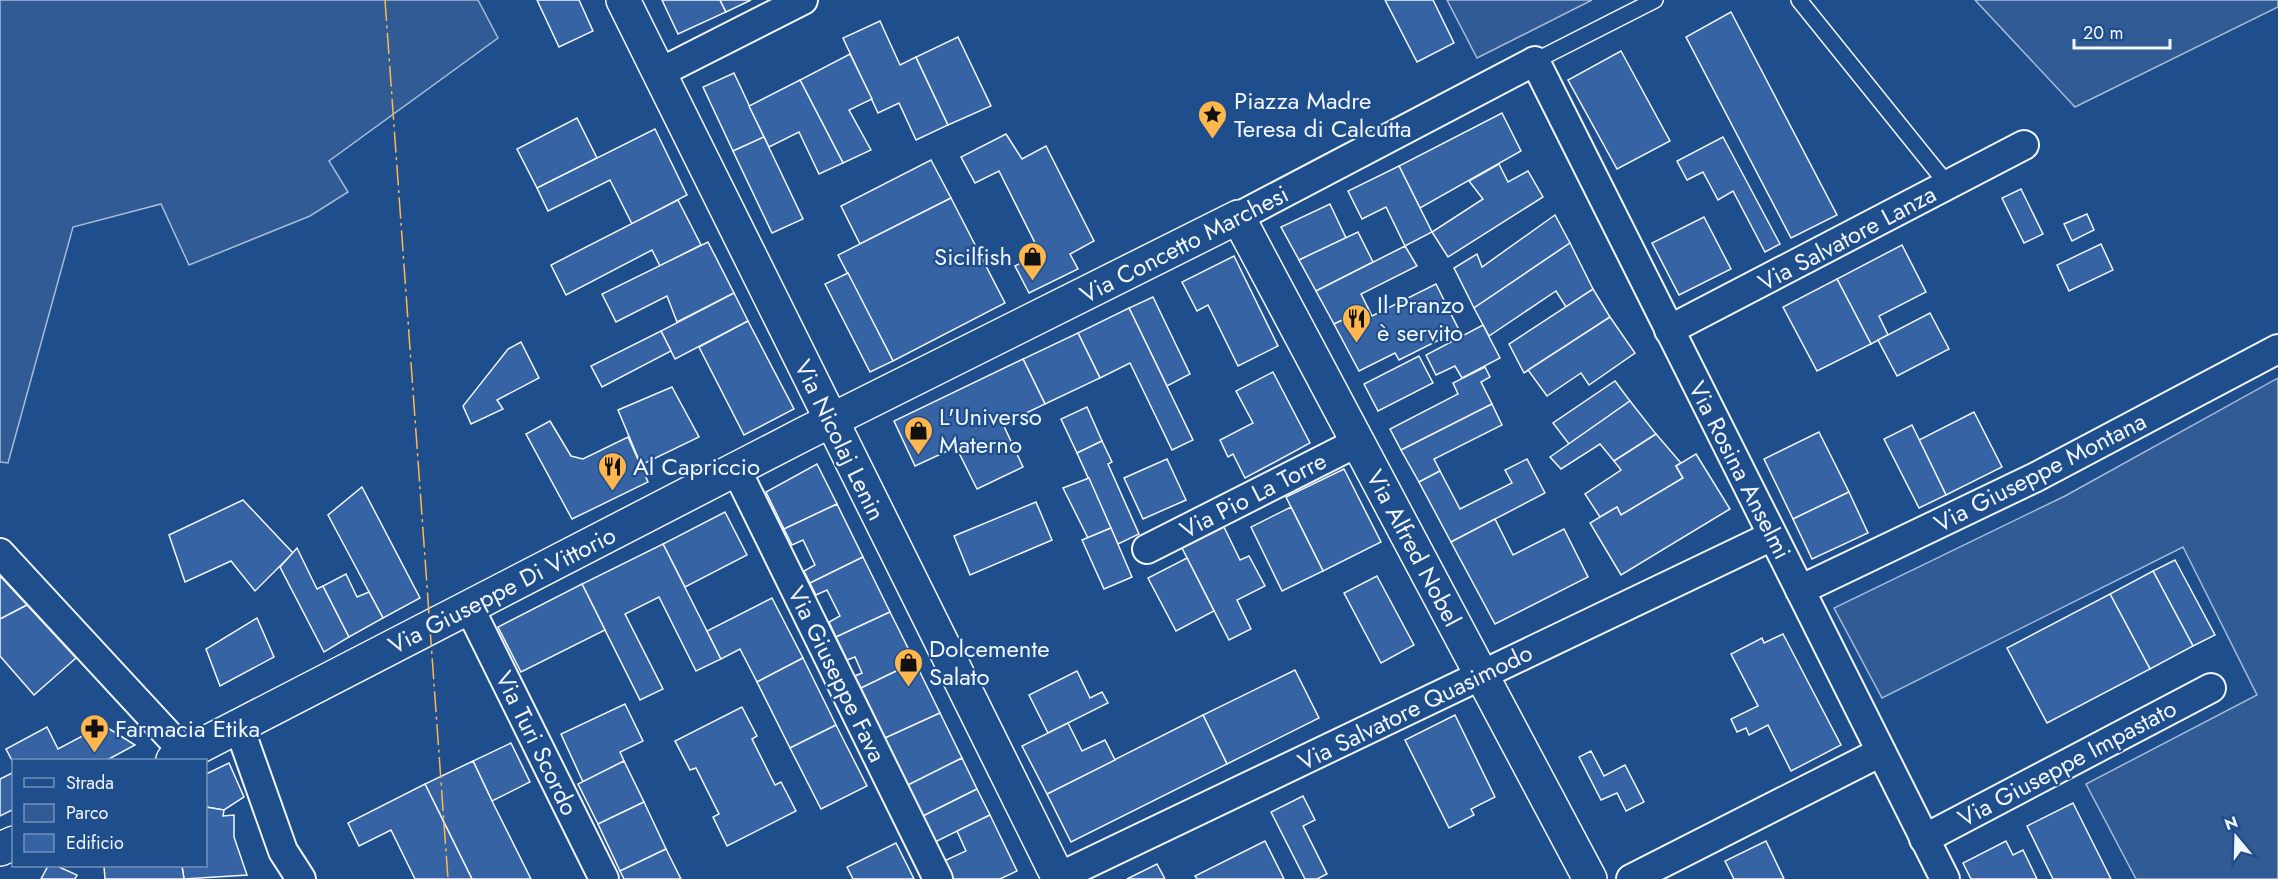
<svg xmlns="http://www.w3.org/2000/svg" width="2278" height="879" font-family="Jost,sans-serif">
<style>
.green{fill:#305b95;stroke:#a8bbd7;stroke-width:1.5}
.building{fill:#3563a3;stroke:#f2f6ff;stroke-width:1.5}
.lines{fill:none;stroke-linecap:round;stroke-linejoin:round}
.lane-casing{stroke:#f2f6ff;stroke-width:18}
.street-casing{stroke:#f2f6ff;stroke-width:32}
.secondary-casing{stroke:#f2f6ff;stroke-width:36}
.lane{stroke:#1f4e8c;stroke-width:15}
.street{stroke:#1f4e8c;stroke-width:28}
.secondary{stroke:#1f4e8c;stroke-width:33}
.power{stroke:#ffb74d;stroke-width:1.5;stroke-dasharray:21 4.5 3 4.5;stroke-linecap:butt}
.labels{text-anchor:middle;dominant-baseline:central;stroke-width:4.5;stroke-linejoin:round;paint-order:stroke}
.poi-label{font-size:24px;fill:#f2f6ff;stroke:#1f4e8c;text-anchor:start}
.street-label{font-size:24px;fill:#f2f6ff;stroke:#1f4e8c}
</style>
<rect width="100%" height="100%" fill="#1f4e8c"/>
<g class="green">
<path d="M0,0H478L498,38L329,161L348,192L310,216L189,265L161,204L73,227L8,463L0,462Z"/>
<path d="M1447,0H1592L1477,58Z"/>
<path d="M1975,0H2278V7L2075,107Z"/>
<path d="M2278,378V879H2136L2086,784L2257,695L2183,547L1882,698L1834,608L2065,496Z"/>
</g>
<g class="building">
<path d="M537,0H579L593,31L559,47Z"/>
<path d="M662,0H720L726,12L678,34Z"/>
<path d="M720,0H751L726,12Z"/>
<path d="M1385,0H1433L1454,43L1417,62Z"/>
<path d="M1731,12L1837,215L1791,238L1686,37Z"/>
<path d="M880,21L900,65L916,57L948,125L916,140L899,103L878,113L843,38Z"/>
<path d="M958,37L991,106L948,125L916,57Z"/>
<path d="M1621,51L1670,141L1617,169L1568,80Z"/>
<path d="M850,54L872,99L849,110L871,150L843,163L800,80Z"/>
<path d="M734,73L764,137L733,151L703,87Z"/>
<path d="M800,80L843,163L819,174L799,132L769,147L749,106Z"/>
<path d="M1502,113L1521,151L1420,208L1399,166Z"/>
<path d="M577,118L597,158L537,188L517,149Z"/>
<path d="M655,129L687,195L632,224L610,180L548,211L537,188Z"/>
<path d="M1006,134L1022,159L1046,146L1094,241L1070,254L1078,269L1029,293L1015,266L1040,253L999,171L975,183L961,157Z"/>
<path d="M764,137L803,219L772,233L733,151Z"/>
<path d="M1723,137L1780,244L1765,252L1733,191L1718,200L1703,172L1687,180L1677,161Z"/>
<path d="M931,160L951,198L860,244L841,206Z"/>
<path d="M1499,164L1508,182L1528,171L1543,197L1448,257L1432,232L1483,199L1469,181Z"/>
<path d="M1399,166L1432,232L1405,246L1386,207L1362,219L1348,191Z"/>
<path d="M2021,189L2043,234L2024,243L2002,198Z"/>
<path d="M951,198L1005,303L893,361L838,255Z"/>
<path d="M678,200L701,245L660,266L652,250L566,295L551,265Z"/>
<path d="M1330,204L1346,238L1299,260L1281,227Z"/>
<path d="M2087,214L2094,230L2072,241L2064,224Z"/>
<path d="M1555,215L1570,243L1474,308L1454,268L1477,254L1482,267Z"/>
<path d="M1704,217L1731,269L1679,295L1652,243Z"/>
<path d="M1358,232L1373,262L1316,291L1299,260Z"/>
<path d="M708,242L734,293L677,322L667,296L616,322L602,294Z"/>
<path d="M1570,243L1593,289L1566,307L1556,291L1489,336L1474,308Z"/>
<path d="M2101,244L2113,270L2069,291L2057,265Z"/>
<path d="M1902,245L1926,292L1879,316L1888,335L1871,344L1837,279Z"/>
<path d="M1405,246L1417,266L1361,294L1368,308L1334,324L1316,291Z"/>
<path d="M1234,256L1278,346L1238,366L1208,305L1197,311L1182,282Z"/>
<path d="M848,273L893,361L870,372L825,284Z"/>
<path d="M1837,279L1871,344L1817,371L1783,307Z"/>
<path d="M1436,284L1459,330L1399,360L1395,353L1359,371L1334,324L1368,308L1372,316Z"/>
<path d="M1593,289L1610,317L1524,373L1509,344Z"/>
<path d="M734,293L748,321L675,359L661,331Z"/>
<path d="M1153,297L1190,374L1167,386L1129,308Z"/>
<path d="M1129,308L1193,440L1172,450L1130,363L1100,378L1078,333Z"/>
<path d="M1930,313L1949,349L1897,376L1878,340Z"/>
<path d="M1610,317L1635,353L1589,385L1581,373L1547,396L1528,370Z"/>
<path d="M748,321L794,409L744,435L699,347Z"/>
<path d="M1483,325L1500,358L1462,378L1455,366L1436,375L1426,355Z"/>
<path d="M661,331L671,351L602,387L591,366Z"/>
<path d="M1078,333L1100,378L1045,404L1023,359Z"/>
<path d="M521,342L539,378L497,400L503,409L471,424L463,406L508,349Z"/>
<path d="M1419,356L1433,383L1378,411L1364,384Z"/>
<path d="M1023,359L1045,404L1003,424L1023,467L977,489L956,447L915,466L894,421Z"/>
<path d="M1485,367L1490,377L1481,382L1492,404L1401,450L1390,429L1458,394L1453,383Z"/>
<path d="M1273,372L1310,443L1245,478L1233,454L1228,457L1220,440L1253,423L1236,391Z"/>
<path d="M1615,381L1630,401L1569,444L1553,423Z"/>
<path d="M672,387L699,437L641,465L618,410Z"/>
<path d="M1630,401L1656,434L1614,461L1600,444L1561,469L1550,457Z"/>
<path d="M1492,404L1502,425L1434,459L1440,471L1419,482L1401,450Z"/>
<path d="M1087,407L1102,441L1077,453L1061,419Z"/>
<path d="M1974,412L2002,467L1946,495L1919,440Z"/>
<path d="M550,421L571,456L583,459L628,437L648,482L572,519L526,434Z"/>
<path d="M1912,425L1946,495L1919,508L1884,439Z"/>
<path d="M1819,432L1849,492L1793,519L1764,459Z"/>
<path d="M1656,434L1681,463L1676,466L1683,478L1621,515L1617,507L1600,517L1585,494L1621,470L1614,461Z"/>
<path d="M1102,441L1112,462L1108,464L1139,534L1118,544L1077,453Z"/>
<path d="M1696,454L1730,509L1621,575L1590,523L1617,507L1621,515L1683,478L1676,466Z"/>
<path d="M1167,459L1186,500L1143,519L1124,478Z"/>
<path d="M1527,459L1545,493L1451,542L1419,482L1440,471L1460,509L1512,483L1505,470Z"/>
<path d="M817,464L837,504L784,529L766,492Z"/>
<path d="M1344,469L1381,542L1323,571L1286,497Z"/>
<path d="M1089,478L1111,528L1088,538L1063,488Z"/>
<path d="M362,487L420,598L383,618L328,515Z"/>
<path d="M1849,492L1868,533L1812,559L1793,519Z"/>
<path d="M243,500L293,553L255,591L231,561L185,582L169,535Z"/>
<path d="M1036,502L1052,540L970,575L954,536Z"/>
<path d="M837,504L863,557L810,583L804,571L815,565L803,540L792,545L784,529Z"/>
<path d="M1291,507L1323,571L1282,591L1251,527Z"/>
<path d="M725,512L747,555L685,587L663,544Z"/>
<path d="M1495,519L1513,555L1564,529L1588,577L1495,624L1451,542Z"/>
<path d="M1224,527L1240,560L1249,556L1265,586L1237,600L1251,629L1229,640L1182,548Z"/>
<path d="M1111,528L1132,577L1104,589L1082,540Z"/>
<path d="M663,544L721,659L696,671L659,597L625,614L663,689L640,700L582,584Z"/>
<path d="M297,548L317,589L323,586L349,637L324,652L280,567Z"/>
<path d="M863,557L890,612L836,637L829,622L840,616L827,590L816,595L810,583Z"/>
<path d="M1187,558L1214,611L1176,631L1148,578Z"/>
<path d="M2175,560L2215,635L2193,646L2153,571Z"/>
<path d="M2153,571L2193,646L2150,669L2110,594Z"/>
<path d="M346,574L357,597L369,592L383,618L349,637L323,586Z"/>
<path d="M0,576L27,605L0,619Z"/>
<path d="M1377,576L1414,645L1381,663L1344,593Z"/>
<path d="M582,584L605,630L521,672L498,627Z"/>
<path d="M2110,594L2150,669L2047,723L2007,648Z"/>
<path d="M772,598L803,658L757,682L740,649L721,659L707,631Z"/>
<path d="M27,605L76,658L34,695L0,656V619Z"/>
<path d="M890,612L915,662L861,688L855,676L862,673L855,657L847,660L836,637Z"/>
<path d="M257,618L274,657L220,686L206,649Z"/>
<path d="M1783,634L1841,745L1791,771L1768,725L1749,735L1746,728L1737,732L1731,719L1758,706L1731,654L1762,638L1764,643Z"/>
<path d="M803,658L836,725L790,748L757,682Z"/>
<path d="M915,662L940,713L885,738L861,688Z"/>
<path d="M1295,670L1319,718L1227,764L1203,715Z"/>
<path d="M1077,671L1090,698L1102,692L1108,703L1048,733L1029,695Z"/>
<path d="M625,704L643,741L620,752L624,761L583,782L561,734Z"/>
<path d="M742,707L757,736L752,739L775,785L781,782L796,811L727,846L713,817L719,814L696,768L690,770L675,741Z"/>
<path d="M940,713L962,758L908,785L885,738Z"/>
<path d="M1203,715L1227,764L1071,842L1047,794Z"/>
<path d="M1455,715L1495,797L1471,809L1474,815L1449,828L1405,740Z"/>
<path d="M1068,723L1082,751L1105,740L1115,760L1047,794L1022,746Z"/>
<path d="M103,725L135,745L107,760H14V764L6,749L47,727L58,749Z"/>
<path d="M836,725L867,786L821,809L790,748Z"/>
<path d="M511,743L530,782L492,801L473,761Z"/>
<path d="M1591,751L1604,776L1625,765L1644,802L1626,811L1617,793L1601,800L1579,757Z"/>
<path d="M962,758L977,789L923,816L908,785Z"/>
<path d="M473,761L492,801L531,879H472L425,784Z"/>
<path d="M624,761L644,802L598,824L578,784Z"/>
<path d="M229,763L244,797L224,810L206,807V774Z"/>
<path d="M14,772V809L0,816V779Z"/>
<path d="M425,784L472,879H415L391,830L359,846L348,823Z"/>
<path d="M977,789L990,815L935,842L923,816Z"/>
<path d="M1303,796L1315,820L1303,826L1327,874L1317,879H1305L1271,812Z"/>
<path d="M644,802L666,849L620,871L598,824Z"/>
<path d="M2073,803L2111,879H2053L2027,826Z"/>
<path d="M206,807L224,810L223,816L234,815V837L247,875L184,879L182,866H206Z"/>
<path d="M990,815L1017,871L1000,879H953L944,861L966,851L957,831Z"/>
<path d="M1265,841L1284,879H1197L1195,876Z"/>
<path d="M1766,841L1784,879H1734L1725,861Z"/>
<path d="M2006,841L2013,855L2023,850L2037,879H1971L1963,863Z"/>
<path d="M896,843L914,879H853L847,867Z"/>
<path d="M666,849L681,879H624L620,871Z"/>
<path d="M1157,864L1165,879H1127Z"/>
<path d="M48,866H57L77,875L75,879H41Z"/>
<path d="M104,866H182L184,879H105Z"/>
</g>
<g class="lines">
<defs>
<g id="lane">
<path d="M1799,0L1948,185"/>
<path d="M1535,61L1655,0"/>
</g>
<g id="street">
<path d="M659,73L803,0"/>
<path d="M1238,217L1535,61L1945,879"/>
<path d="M1669,330L2024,145"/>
<path d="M736,469L938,879"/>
<path d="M1147,549L1358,442"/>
<path d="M0,553L186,754"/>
<path d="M1800,590L2034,478L2278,349"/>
<path d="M469,607L604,879"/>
<path d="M239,727L283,851L301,879"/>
<path d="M1924,839L2211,688"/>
<path d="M1055,879L1772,536"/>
<path d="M1631,879L1881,752"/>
</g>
<g id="secondary">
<path d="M623,0L1059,879"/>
<path d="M173,760L804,434L1238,217L1590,879"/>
<path d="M0,849L14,843"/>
</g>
</defs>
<use href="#lane" class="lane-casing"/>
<use href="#street" class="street-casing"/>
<use href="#secondary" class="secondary-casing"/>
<use href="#lane" class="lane"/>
<use href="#street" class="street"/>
<use href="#secondary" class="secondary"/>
<path class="power" d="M385,0L448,879"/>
</g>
<defs>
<symbol id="sight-pin" viewBox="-11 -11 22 30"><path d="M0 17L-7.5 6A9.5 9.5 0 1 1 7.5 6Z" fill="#ffb74d" stroke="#1f4e8c"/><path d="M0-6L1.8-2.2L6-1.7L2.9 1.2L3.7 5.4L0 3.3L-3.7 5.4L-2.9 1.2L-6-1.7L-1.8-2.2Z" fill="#111"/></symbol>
<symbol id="shop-pin" viewBox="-11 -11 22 30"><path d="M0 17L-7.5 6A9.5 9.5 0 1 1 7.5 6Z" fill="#ffb74d" stroke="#1f4e8c"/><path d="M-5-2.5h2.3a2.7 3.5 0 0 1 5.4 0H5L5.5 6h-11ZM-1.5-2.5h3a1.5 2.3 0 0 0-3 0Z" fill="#111"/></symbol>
<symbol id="restaurant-pin" viewBox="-11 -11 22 30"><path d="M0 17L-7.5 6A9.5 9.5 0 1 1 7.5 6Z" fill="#ffb74d" stroke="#1f4e8c"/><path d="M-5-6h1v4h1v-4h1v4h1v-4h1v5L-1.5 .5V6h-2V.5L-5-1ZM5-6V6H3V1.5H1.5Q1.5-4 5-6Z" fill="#111"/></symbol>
<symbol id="pharmacy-pin" viewBox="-11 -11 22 30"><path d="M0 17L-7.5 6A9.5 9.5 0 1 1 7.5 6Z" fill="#ffb74d" stroke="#1f4e8c"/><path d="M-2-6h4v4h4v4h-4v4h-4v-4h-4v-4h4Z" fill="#111"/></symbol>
</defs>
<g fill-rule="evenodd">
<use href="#sight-pin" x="1196" y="98" width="33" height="45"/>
<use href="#shop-pin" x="1016" y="240" width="33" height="45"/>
<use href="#restaurant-pin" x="1340" y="302" width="33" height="45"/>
<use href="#shop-pin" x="902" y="414" width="33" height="45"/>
<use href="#restaurant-pin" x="596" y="450" width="33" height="45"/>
<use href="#shop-pin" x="892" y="646" width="33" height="45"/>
<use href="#pharmacy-pin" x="78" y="712" width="33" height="45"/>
</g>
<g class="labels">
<g class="poi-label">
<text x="1234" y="100">Piazza Madre<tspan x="1234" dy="28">Teresa di Calcutta</tspan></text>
<text x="1012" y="256" text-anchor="end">Sicilfish</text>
<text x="1377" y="304">Il Pranzo<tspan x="1377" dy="28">è servito</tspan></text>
<text x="939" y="416">L'Universo<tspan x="939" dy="28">Materno</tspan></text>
<text x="633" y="466">Al Capriccio</text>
<text x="929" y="648">Dolcemente<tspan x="929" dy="28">Salato</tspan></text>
<text x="115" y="728">Farmacia Etika</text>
</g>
<g class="street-label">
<text transform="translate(1847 238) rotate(-28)">Via Salvatore Lanza</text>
<text transform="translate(1184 244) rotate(-27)">Via Concetto Marchesi</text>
<text transform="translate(840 440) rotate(64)">Via Nicolaj Lenin</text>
<text transform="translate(1740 470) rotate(63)">Via Rosina Anselmi</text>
<text transform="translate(2040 472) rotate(-27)">Via Giuseppe Montana</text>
<text transform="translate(1253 495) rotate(-27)">Via Pio La Torre</text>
<text transform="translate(1414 548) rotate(62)">Via Alfred Nobel</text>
<text transform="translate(502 590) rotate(-27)">Via Giuseppe Di Vittorio</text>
<text transform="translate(837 674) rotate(64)">Via Giuseppe Fava</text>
<text transform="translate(1415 707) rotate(-26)">Via Salvatore Quasimodo</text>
<text transform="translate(537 743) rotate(64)">Via Turi Scordo</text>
<text transform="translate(2067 763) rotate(-28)">Via Giuseppe Impastato</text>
</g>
</g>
<rect x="12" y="759" width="195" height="108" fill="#1f4e8c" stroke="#7391ba" stroke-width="1.5"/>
<rect x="24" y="778" width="30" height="9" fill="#1f4e8c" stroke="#7391ba" stroke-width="1.5"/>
<text x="66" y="789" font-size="18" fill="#f2f6ff">Strada</text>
<rect x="24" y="804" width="30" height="18" fill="#305b95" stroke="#7391ba" stroke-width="1.5"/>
<text x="66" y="819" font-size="18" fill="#f2f6ff">Parco</text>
<rect x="24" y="834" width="30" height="18" fill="#3563a3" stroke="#7391ba" stroke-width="1.5"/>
<text x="66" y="849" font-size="18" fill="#f2f6ff">Edificio</text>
<g transform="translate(2236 837) rotate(341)" stroke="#1f4e8c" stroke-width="4.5" paint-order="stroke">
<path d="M0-4.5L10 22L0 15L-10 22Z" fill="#f2f6ff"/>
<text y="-9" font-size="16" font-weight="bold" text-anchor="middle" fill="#f2f6ff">N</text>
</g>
<path d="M2074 39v9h96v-9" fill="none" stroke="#f2f6ff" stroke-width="3"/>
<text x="2083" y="39" font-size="18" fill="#f2f6ff" stroke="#1f4e8c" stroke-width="4.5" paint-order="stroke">20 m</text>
</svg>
